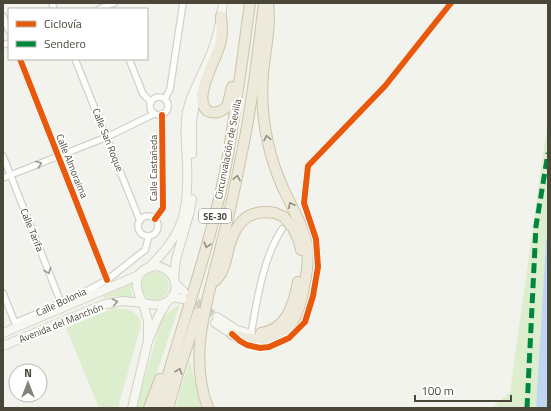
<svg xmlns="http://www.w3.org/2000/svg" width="551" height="411" font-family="'Titillium Web',sans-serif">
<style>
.green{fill:#ddeecf}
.water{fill:#bfd6f1}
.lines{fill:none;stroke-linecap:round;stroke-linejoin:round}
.secondary-tunnel{stroke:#d1d0ca;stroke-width:8;stroke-dasharray:8 4;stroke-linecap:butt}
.minor-casing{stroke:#d1d1cb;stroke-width:8}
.secondary-casing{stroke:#d3d1c5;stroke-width:10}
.motorway-casing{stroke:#cbc4a9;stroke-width:12}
.minor{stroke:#fdfdfc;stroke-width:5.5}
.secondary{stroke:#f7f7f1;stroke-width:8}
.motorway{stroke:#edeadb;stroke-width:10}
.motorway-bridge-casing{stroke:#cbc4a9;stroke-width:12;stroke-linecap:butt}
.motorway-bridge{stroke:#edeadb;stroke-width:10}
.quiet{stroke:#00873e;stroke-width:5;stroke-dasharray:10 5;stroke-linecap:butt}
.cycleway-casing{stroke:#fff;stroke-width:8}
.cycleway{stroke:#e8590c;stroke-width:6}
.oneway{stroke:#939082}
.oneway2{stroke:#9b9891}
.oneway3{stroke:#98968c}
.labels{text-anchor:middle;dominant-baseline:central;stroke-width:3.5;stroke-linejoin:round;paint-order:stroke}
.shield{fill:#fff;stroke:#807e74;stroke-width:1}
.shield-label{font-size:9px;font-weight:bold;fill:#4a4639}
.street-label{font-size:10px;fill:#4a4639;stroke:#fff}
</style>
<rect width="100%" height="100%" fill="#f3f3ee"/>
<g class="green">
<path d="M548,118V230L546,240L536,408H492L510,392Z"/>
<circle cx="155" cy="286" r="14"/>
<path d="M132,283L131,291L134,299L116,296L104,299L103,296Z"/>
<path d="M180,304L145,408H136L162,317Z"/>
<path d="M114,308L131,310L140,318L141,325L118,408H99L66,328Z"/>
<path d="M190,361L201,408H176L181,387Z"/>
</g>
<path class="water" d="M548,230V408H536L546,240Z"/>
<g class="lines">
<path class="secondary-tunnel" d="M187,295L217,317"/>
<defs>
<g id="minor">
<path d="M52,3L54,9"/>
<path d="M99,9L114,3"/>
<path d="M3,16L9,31"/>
<path d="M3,45L9,43"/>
<path d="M20,59L107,280"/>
<path d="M75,59L140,221"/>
<path d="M129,59L143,94L151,102"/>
<circle cx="159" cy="106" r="9"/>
<path d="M165,99L170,89L183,3"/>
<path d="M3,156L61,303"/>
<path d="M3,178L107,137L154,114"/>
<circle cx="148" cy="226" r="10"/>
<path d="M155,219L163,208L162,115"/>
<path d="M3,293L15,323L75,297L107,280L145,250L149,236"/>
<path d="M251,334C257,300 263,258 282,229"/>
<path d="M237,339L240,341L253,346L269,347L289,338L305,322L313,296L318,267L316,239L304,203L308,166L385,86L451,3"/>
</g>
<g id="secondary">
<path d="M192,154V120L196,98"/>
<path d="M154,266C178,267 184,297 162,304C156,306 149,304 143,303C134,287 132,271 154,266Z"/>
<path d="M148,268C185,234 189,209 187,161C186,145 184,129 187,112C191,91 205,71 212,51C218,36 221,19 223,3"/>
<path d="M174,278L176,259L190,211L192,199"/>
<path d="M175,283L184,292"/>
<path d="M172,297L183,299"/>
<path d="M217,317L237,330L251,334"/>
<path d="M215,323L232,334"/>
<path d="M3,333L139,275"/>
<path d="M3,346L102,305L122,301L143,303L148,321V341"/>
<path d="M132,408L148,341L159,315L167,302"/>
</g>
<g id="motorway">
<path d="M268,3C271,27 265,51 263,74C260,113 267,152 283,188"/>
<path d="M221,16C222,26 223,35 220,44C217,58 189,104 210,112C217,114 222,111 227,107L232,87"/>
<path d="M293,228L299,241L301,250"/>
<path d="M215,281C218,278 221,274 222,271C227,262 227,251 231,241C238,219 252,209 275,213"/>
<path d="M261,333C287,330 294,303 298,282"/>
<path d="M232,334C258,345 287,339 298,311C301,303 303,295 304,287C307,273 309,259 307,244C305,236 302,229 299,221"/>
<path d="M149,408L160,379"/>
<path d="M159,408L162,395C183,322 208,251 224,177C235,119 242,61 250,3"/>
<path d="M168,408L177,377L198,313"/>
<path d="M208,408C187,353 209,296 222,242C230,211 237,179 243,147C253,100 258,51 264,3"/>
</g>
</defs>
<use href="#minor" class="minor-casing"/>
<use href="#secondary" class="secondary-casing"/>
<use href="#motorway" class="motorway-casing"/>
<use href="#minor" class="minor"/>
<use href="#secondary" class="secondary"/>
<use href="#motorway" class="motorway"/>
<defs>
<g id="motorway-bridge">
<path d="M283,188L299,221"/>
<path d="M275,213L284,217L293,228"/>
</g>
</defs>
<use href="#motorway-bridge" class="motorway-bridge-casing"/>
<use href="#motorway-bridge" class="motorway-bridge"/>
<path class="quiet" d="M527,408L536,226L548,153"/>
<defs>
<g id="cycleway">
<path d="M20,59L107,280"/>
<path d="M155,219L163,208L162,115"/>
<path d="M232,334L240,341L247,345L260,348L269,347L289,338L305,322L313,296L318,267L316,239L304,203L308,166L385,86L451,3"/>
</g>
</defs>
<use href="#cycleway" class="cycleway-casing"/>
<use href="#cycleway" class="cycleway"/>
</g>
<defs><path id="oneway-chevron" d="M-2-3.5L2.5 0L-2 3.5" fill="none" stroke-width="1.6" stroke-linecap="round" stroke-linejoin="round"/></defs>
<g class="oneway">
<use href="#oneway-chevron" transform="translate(267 138) rotate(-101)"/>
<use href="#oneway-chevron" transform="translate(237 178) rotate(-78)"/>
<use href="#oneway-chevron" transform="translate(291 205) rotate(-116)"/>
<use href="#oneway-chevron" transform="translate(207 245) rotate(106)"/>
<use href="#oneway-chevron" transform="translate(179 371) rotate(-71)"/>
</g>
<g class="oneway2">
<use href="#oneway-chevron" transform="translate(39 164) rotate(-22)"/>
<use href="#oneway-chevron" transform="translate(48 271) rotate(68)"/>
</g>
<use class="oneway3" href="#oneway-chevron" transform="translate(115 302) rotate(-12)"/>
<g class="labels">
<rect class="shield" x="199" y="209" width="32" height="14" rx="3"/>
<g class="shield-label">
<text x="215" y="216">SE-30</text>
</g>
<g class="street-label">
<text transform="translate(108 140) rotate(68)">Calle San Roque</text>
<text transform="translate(228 149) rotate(-79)">Circunvalación de Sevilla</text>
<text transform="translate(72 166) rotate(68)">Calle Almoraima</text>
<text transform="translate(153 168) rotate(-90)">Calle Castañeda</text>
<text transform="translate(32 230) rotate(68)">Calle Tarifa</text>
<text transform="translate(61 302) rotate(-25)">Calle Bolonia</text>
<text transform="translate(61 323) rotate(-22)">Avenida del Manchón</text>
</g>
</g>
<rect width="551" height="411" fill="none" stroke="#4a4639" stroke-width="8"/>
<rect x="8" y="8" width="140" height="52" fill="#ffffff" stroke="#b7b5b0"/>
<rect x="16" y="21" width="20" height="6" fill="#e8590c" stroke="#b7b5b0"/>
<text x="44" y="28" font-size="12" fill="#4a4639">Ciclovía</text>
<rect x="16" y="41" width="20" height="6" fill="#00873e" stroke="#b7b5b0"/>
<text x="44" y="48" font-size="12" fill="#4a4639">Sendero</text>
<g transform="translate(28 383)"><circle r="19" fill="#ffffff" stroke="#b7b5b0"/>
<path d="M0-3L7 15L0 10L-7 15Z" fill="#858378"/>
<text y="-6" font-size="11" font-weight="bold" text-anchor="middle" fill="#4a4639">N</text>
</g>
<path d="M415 395v6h96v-6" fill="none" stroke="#4a4639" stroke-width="2"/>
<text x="421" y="395" font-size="12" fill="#4a4639" stroke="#ffffff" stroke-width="3" paint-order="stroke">100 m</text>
</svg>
